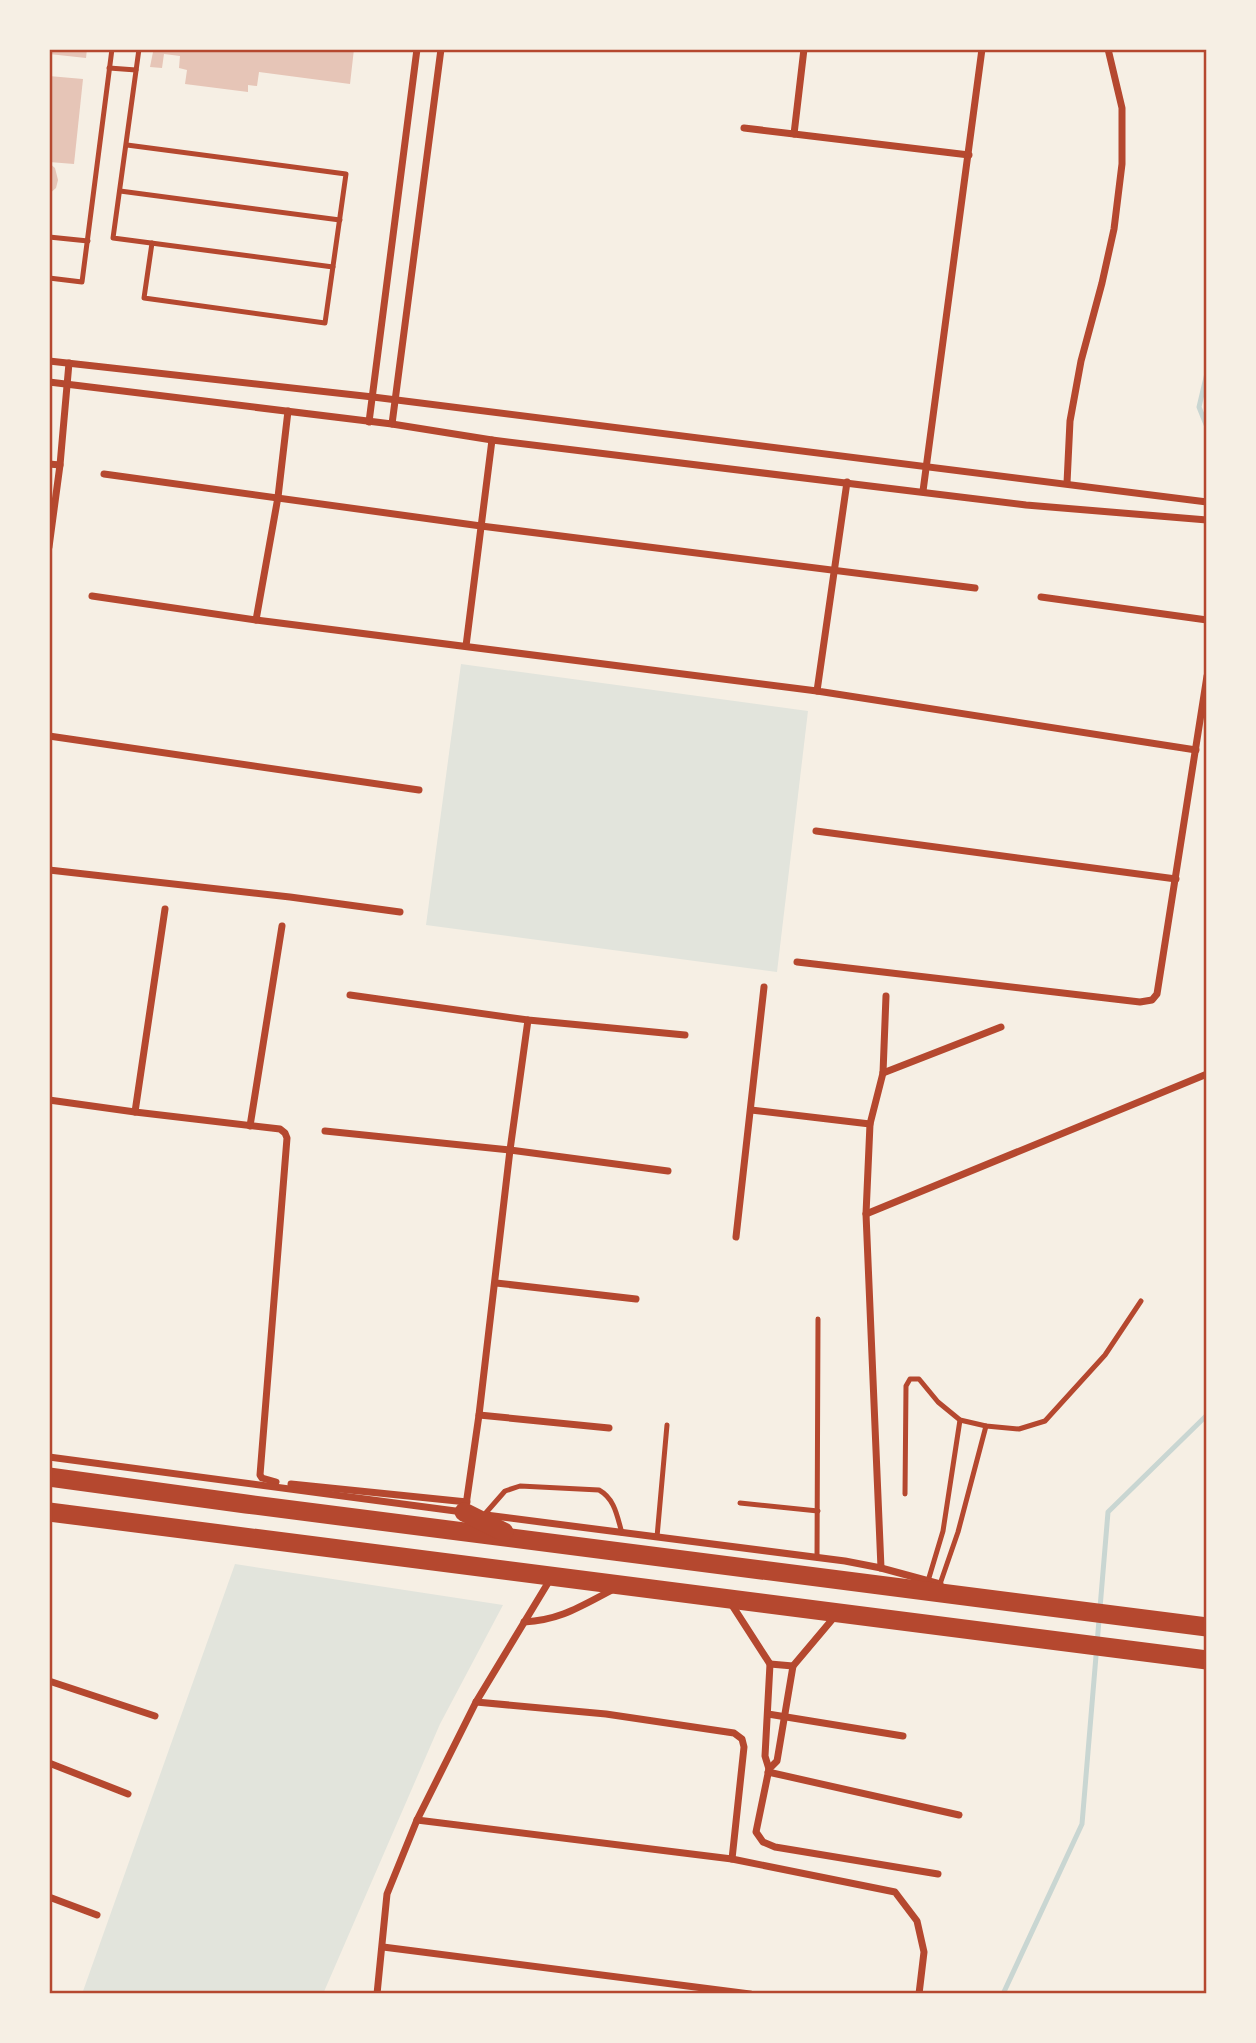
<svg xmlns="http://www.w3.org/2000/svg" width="1256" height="2043" font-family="Mulish,sans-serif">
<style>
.green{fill:#e2e4dc}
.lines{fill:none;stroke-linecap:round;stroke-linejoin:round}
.stream{stroke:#c9d6d2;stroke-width:5}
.building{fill:#e6c5b7}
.service{stroke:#b5482f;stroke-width:5}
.minor{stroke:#b5482f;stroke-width:7}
.trunk{stroke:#b5482f;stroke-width:19}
.neatline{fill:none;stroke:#b5482f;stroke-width:2.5}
</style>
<rect width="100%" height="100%" fill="#f6efe4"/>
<g class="green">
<path d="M461,664L808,711L777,972L426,925Z"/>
<path d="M235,1564L503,1605L440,1724L323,1994H82Z"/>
</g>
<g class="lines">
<g class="stream">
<path d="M1207,373L1199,407L1207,427"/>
<path d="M1003,1994L1082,1824L1108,1512L1207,1415"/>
</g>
</g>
<g class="building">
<path d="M49,49H87L86,58L49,54Z"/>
<path d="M147,49H354L350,84L259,72L257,86L248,85V92L185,84L187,70L179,68L180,56L164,54L162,68L150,67L153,52H147Z"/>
<path d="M49,76L83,79L74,164L49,162Z"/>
<path d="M49,163L55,168L58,180L56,188L49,194Z"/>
</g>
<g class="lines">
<g class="service">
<path d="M139,49L113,238L333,267"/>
<path d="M109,68L136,70"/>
<path d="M127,145L346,174L325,323L144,298L152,243"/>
<path d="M120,191L340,220"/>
<path d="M49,237L88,241"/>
<path d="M49,278L82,282L112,49"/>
<path d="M905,1494L906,1386L910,1379H919L938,1402L960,1420L986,1426L1019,1429L1045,1421L1105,1355L1141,1301"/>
<path d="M740,1503L818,1511"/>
<path d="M484,1515L505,1491L520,1486L599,1490C615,1499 617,1516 622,1533"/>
<path d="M657,1537L667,1425"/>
<path d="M817,1558L818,1319"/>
<path d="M928,1581L943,1531L960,1420"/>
<path d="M940,1584L958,1532L986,1426"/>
</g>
<g class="minor">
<path d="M744,128L794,134L804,49"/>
<path d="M794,134L969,155"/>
<path d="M49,361L373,397L1207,502"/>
<path d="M49,382L392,424L492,440L1026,505L1207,520"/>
<path d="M369,422L417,49"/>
<path d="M392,424L441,49"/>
<path d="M49,464L60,465"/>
<path d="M104,474L481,526L975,588"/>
<path d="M847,482L817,691L1196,750"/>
<path d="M1067,483L1070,421L1081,361L1102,283L1114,229L1122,164V108L1108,49"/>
<path d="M923,491L982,49"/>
<path d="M49,547L60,465L69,363"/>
<path d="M92,596L256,620L817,691"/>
<path d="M1041,597L1207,620"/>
<path d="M256,620L278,497L288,411"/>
<path d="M466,646L492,440"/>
<path d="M49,736L419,790"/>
<path d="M816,831L1176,879"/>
<path d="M49,870L290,897L400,912"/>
<path d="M797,962L1140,1002L1152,1000L1157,994L1207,676"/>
<path d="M350,995L528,1020L685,1035"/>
<path d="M883,1073L1001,1027"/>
<path d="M49,1100L135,1112L280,1129L285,1133L287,1138L260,1475L262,1478L276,1482"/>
<path d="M751,1110L870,1124"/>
<path d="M135,1112L165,909"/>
<path d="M250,1126L282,926"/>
<path d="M325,1131L510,1150L668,1171"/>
<path d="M866,1214L1207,1074"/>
<path d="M736,1237L764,987"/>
<path d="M496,1283L636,1299"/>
<path d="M479,1415L609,1428"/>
<path d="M49,1457L463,1512"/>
<path d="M291,1484L467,1502"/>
<path d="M466,1505L479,1415L510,1150L528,1020"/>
<path d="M486,1515L845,1561L881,1568L940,1584"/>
<path d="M881,1568L866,1214L870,1124L883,1073L886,996"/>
<path d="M730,1602L770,1664L765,1756L769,1769L756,1832L763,1842L775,1847L938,1874"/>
<path d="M524,1622C561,1620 581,1606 614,1589"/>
<path d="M770,1664L793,1666"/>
<path d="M49,1681L155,1716"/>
<path d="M476,1702L606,1714L734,1733L742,1739L744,1747L732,1859"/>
<path d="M768,1714L903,1736"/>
<path d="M49,1763L128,1794"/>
<path d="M769,1769L777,1761L793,1666L836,1615"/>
<path d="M768,1772L959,1815"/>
<path d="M417,1820L732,1859L895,1892L917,1921L924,1952L919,1994"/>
<path d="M49,1897L97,1915"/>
<path d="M383,1947L750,1994"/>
<path d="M377,1994L387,1894L417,1820L476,1702L551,1578"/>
</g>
<g class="trunk">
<path d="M49,1477L246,1504L1207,1627"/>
<path d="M49,1512L1207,1660"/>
<path d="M464,1512L504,1532"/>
</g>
</g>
<rect width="1256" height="2043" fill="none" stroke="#f6efe4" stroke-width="102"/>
<rect x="51" y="51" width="1154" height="1941" class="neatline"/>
</svg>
